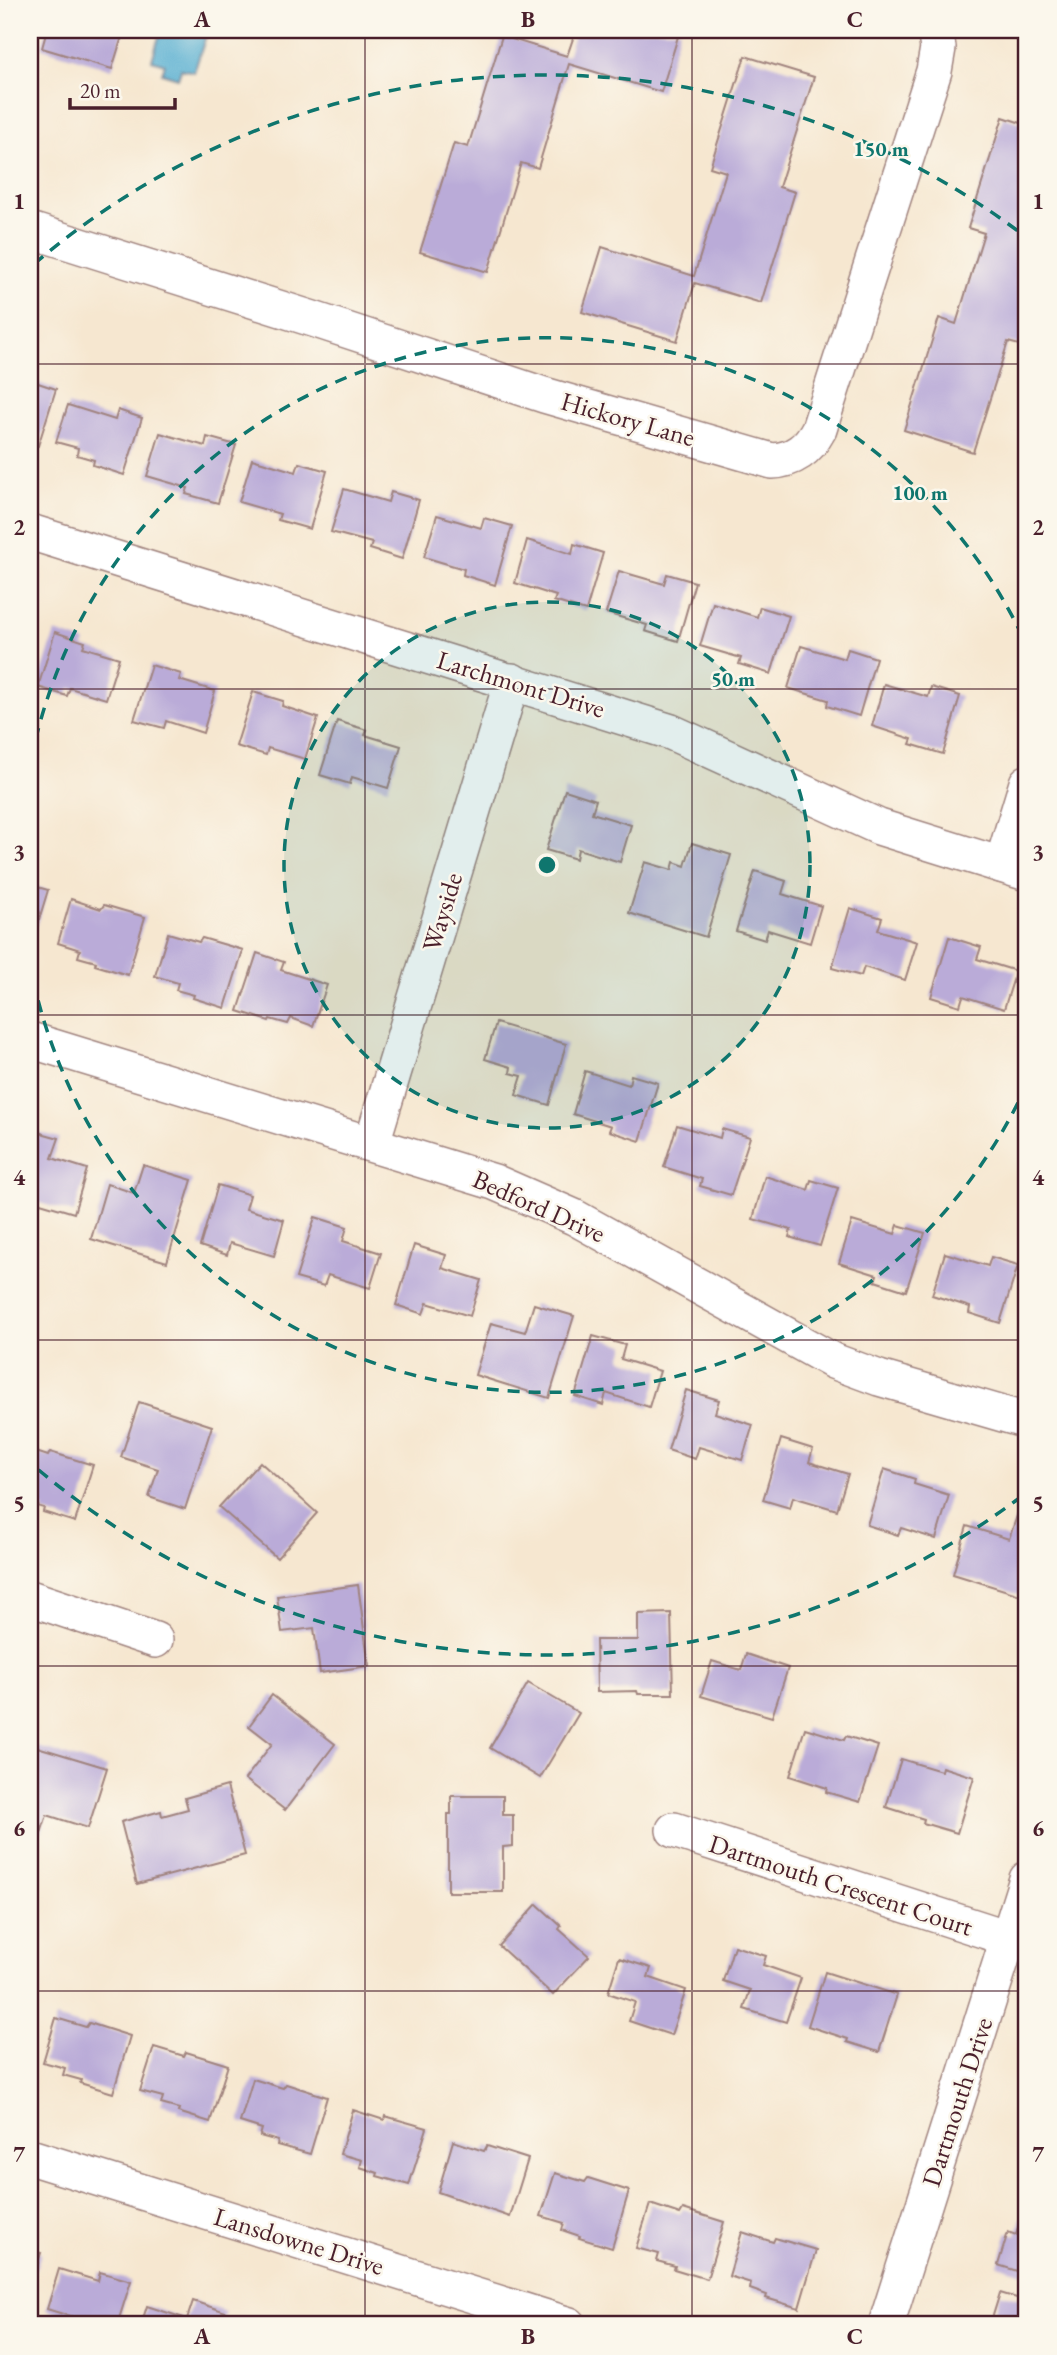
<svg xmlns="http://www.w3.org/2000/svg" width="1057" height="2355" font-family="'EB Garamond',serif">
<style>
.water{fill:#54aed1;stroke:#4f667e;stroke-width:2}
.building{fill:#baabd8}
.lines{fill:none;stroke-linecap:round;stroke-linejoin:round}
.minor-casing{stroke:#a0837e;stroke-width:38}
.minor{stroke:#fff;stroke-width:35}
.grid{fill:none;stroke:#4a1f2b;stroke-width:2;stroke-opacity:0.55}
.ring{fill:none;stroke:#0f766e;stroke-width:3.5;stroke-dasharray:12 9}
.labels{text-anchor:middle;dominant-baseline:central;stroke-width:5;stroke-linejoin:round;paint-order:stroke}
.street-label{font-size:26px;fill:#4a1f2b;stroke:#fbf7ec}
.centre{fill:#0f766e;stroke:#fbf7ec;stroke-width:3.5}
.ring-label{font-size:21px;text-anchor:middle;font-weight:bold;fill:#0f766e;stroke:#fbf7ec;stroke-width:5;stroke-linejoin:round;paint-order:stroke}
.neatline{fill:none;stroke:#4a1f2b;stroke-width:2.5}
.grid-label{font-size:23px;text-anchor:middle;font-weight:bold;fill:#4a1f2b}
</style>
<rect width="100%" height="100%" fill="#fbf7ec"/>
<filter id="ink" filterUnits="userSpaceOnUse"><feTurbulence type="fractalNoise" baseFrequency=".0143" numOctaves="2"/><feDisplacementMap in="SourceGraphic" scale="14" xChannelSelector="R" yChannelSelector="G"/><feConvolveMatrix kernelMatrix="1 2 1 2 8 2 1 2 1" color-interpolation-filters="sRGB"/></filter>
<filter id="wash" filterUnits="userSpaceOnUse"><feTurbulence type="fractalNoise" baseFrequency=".00686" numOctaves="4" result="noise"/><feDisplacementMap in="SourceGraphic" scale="28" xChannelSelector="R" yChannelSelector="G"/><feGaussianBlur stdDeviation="1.57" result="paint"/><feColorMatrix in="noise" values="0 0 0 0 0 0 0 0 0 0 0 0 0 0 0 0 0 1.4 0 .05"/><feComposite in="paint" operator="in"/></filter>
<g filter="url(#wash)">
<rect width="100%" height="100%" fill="#f6e7d0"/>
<path class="water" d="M161,30H208L194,72L181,69L178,78L162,73L165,64L152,60Z"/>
<g id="blocks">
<g class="building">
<path d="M47,30H124L112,69L42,48Z"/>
<path d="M576,30H680L661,92L569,64L538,168L521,163L488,272L420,252L454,143L468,147L502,36L567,56Z"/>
<path d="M745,56L814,77L779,187L795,192L761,303L695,283L677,341L582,312L602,247L694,276L726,172L710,167Z"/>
<path d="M1003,117L1027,125V333L1023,346L1008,342L973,452L904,430L939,318L956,324L984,233L968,228Z"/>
<path d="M32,381L56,389L38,446L30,443V390Z"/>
<path d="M68,405L115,420L118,410L142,418L124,475L93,465L94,460L77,455L78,448L56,442Z"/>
<path d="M160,433L205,446L207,437L236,445L218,503L186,494L188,488L147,476Z"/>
<path d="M252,459L296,472L299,463L327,471L310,529L278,520L280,514L239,502Z"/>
<path d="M344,489L388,502L391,492L419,500L402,559L370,549L372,543L331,532Z"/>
<path d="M437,515L481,528L484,518L512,526L495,585L463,575L464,569L424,557Z"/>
<path d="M527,540L572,554L574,544L603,553L586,611L554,601L556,596L515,583Z"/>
<path d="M619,571L664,584L667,574L695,582L678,641L645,631L647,625L606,613Z"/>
<path d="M713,603L757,617L760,607L789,616L771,674L739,664L741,658L700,646Z"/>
<path d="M55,632L85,642L83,647L119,658L106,699L70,688L67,696L38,687Z"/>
<path d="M801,646L845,659L848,649L876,658L859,716L827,706L828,700L788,688Z"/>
<path d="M151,665L181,674L179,680L215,691L203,733L166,721L164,728L134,720Z"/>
<path d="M884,684L928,697L931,687L960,696L943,754L910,744L912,739L872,726Z"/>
<path d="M253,692L283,701L282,706L318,718L305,759L268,748L266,755L236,746Z"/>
<path d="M337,721L367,730L365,735L401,746L388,788L352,777L350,784L320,775Z"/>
<path d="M565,790L596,800L592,813L631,825L620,862L578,849L576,859L546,850Z"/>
<path d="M692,843L731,855L706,937L629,913L645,862L672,870L674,862L685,866Z"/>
<path d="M755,871L786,881L782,894L821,906L810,943L768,930L765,940L736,931Z"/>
<path d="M30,885L48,890L30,949Z"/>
<path d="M71,899L101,909L104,905L145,917L128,975L95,965L96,962L78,957L80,950L58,943Z"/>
<path d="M850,908L882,918L878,930L917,942L905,980L864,967L861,976L832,968Z"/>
<path d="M168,933L199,942L202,938L243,950L225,1008L193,998L194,995L176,990L178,983L155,976Z"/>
<path d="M949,937L981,947L977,959L1016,971L1004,1009L963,996L960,1006L931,997Z"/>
<path d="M257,953L284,962L281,970L327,985L313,1026L291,1018L288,1024L270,1019L269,1021L238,1011Z"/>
<path d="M496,1023L566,1044L549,1105L516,1095L522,1076L510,1073L511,1067L485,1059Z"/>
<path d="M585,1071L629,1085L631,1075L658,1083L640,1141L609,1131L611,1126L573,1114Z"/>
<path d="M677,1125L720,1138L722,1129L750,1137L731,1195L700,1186L702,1179L664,1167Z"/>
<path d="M30,1130L59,1138L52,1158L87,1169L74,1213L30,1200Z"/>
<path d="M143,1165L192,1180L167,1262L91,1239L107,1184L134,1193Z"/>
<path d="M765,1176L808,1190L811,1180L838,1188L820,1246L789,1237L791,1230L753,1219Z"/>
<path d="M218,1185L250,1195L246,1209L284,1220L274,1256L230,1243L227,1255L200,1246Z"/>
<path d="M315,1217L347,1227L343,1241L381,1253L370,1288L328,1275L324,1286L296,1278Z"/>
<path d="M852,1221L895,1234L898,1225L925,1233L906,1291L875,1281L877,1275L839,1263Z"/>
<path d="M414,1245L446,1255L442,1268L481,1280L470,1316L427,1303L423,1314L396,1305Z"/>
<path d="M945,1253L988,1266L991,1257L1018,1265L1000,1323L969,1313L970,1307L932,1295Z"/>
<path d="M534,1304L574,1316L549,1398L475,1375L491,1323L525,1332Z"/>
<path d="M593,1336L625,1345L621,1359L660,1371L649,1407L606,1393L603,1405L575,1396Z"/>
<path d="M686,1390L719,1400L715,1413L753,1425L742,1460L699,1447L695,1459L668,1450Z"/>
<path d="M139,1402L212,1426L185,1509L149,1497L158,1469L121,1457Z"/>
<path d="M781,1439L813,1449L809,1462L848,1474L837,1510L793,1497L790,1508L763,1500Z"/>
<path d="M30,1450L48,1456L50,1452L93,1465L75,1522L43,1512L44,1508L30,1504Z"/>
<path d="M260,1462L317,1513L277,1558L219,1507Z"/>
<path d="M884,1469L915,1479L914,1484L949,1495L936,1539L901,1528L898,1535L867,1525Z"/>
<path d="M1019,1510L1027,1513V1597L953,1574L967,1526L1009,1539Z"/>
<path d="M358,1585L369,1666L320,1673L314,1628L282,1632L277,1596Z"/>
<path d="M671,1613L673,1694H638L637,1691L597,1692L596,1640H638V1614Z"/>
<path d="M746,1654L788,1668L772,1717L701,1696L712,1661L741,1670Z"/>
<path d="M528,1683L579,1713L540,1778L490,1748Z"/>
<path d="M272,1695L335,1744L285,1810L245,1779L272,1744L249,1726Z"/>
<path d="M805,1728L844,1740L846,1736L878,1746L860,1802L826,1792L827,1788L790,1776Z"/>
<path d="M34,1746L107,1768L88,1828L47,1815L41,1833L30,1830V1759Z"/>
<path d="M901,1759L941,1771L942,1767L974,1777L957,1833L923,1823L924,1819L886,1807Z"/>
<path d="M227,1786L245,1855L137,1884L121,1822L161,1811L162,1816L188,1809L185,1798Z"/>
<path d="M451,1796H503V1815H513V1846L503,1847V1892H448V1814H451Z"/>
<path d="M537,1904L561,1926L559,1929L589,1956L553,1995L499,1946Z"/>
<path d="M734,1946L766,1956L763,1965L801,1978L786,2022L744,2009L750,1990L723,1981Z"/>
<path d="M619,1958L651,1968L648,1977L686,1990L671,2035L629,2021L635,2002L608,1993Z"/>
<path d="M825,1972L897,1995L879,2052L847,2042L848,2039L808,2026Z"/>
<path d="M56,2018L86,2027L89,2023L130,2036L113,2093L80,2083L81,2080L63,2075L65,2068L43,2062Z"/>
<path d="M154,2047L184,2056L186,2052L228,2065L210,2122L178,2112L179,2109L161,2104L163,2097L140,2091Z"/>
<path d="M253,2079L283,2088L286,2084L327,2097L310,2154L277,2145L278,2141L260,2136L262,2129L240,2122Z"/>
<path d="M353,2110L384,2120L385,2116L427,2128L409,2185L377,2176L378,2173L360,2167L362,2160L340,2154Z"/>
<path d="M453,2141L484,2151L487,2146L528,2159L510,2217L438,2192Z"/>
<path d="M555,2173L585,2182L588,2178L629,2191L612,2248L579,2238L580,2236L562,2230L564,2223L541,2216Z"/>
<path d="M1027,2199V2274L998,2265L1008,2232L1016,2235Z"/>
<path d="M650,2204L680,2214L683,2209L724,2222L707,2279L674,2269L675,2266L657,2261L659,2254L636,2248Z"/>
<path d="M742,2232L773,2242L775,2238L816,2250L799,2308L766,2298L767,2295L750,2289L751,2283L729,2276Z"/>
<path d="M30,2250L41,2253L30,2287Z"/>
<path d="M59,2269L98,2281L100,2272L131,2281L117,2325H84L86,2321L47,2309Z"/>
<path d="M1000,2293L1027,2301V2325H990Z"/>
<path d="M193,2301L226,2312L221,2325H141L147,2306L187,2319Z"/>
</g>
</g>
</g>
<g filter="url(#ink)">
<use href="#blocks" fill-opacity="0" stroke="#a0837e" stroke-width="2"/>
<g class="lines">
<defs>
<g id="minor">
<path d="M30,230L313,319L544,395L772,461C795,460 809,448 819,429L934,71L938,48L935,30"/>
<path d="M30,532L671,732L879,827L1027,873"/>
<path d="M1002,865L1027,783"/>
<path d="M30,1040L494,1182L574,1217L833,1361L879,1378L1027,1421"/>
<path d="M372,1143L512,681"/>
<path d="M30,1598L155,1640"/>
<path d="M674,1830L1008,1938"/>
<path d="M30,2157L569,2325"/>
<path d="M886,2325L1027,1879"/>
</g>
</defs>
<use href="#minor" class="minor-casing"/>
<use href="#minor" class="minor"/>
</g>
</g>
<path class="grid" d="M365,30V2325M692,30V2325M30,364H1027M30,689H1027M30,1015H1027M30,1340H1027M30,1666H1027M30,1991H1027"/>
<circle cx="547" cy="865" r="263" fill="#0f766e" fill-opacity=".12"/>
<g class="ring">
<circle cx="547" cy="865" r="263"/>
<path d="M1027 1084A527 527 0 0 1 31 970M31 760A527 527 0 0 1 1027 646"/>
<path d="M1022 1496A790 790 0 0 1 34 1466M34 264A790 790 0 0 1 1022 234"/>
</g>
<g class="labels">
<g class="street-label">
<text transform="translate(628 419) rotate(16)">Hickory Lane</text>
<text transform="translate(521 684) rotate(17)">Larchmont Drive</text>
<text transform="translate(442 912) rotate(-73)">Wayside</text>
<text transform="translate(539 1206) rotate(24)">Bedford Drive</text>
<text transform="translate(841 1885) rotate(18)">Dartmouth Crescent Court</text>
<text transform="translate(957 2102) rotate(-72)">Dartmouth Drive</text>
<text transform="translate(299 2241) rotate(17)">Lansdowne Drive</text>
</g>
</g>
<circle cx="547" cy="865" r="10" class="centre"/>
<g class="ring-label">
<text x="881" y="156">150 m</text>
<text x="920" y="500">100 m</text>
<text x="733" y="686">50 m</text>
</g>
<rect width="1057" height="2355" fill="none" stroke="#fbf7ec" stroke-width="77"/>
<path d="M70 98v10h105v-10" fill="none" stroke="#4a1f2b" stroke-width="3.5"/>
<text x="80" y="98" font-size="21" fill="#4a1f2b" stroke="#fbf7ec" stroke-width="5" paint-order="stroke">20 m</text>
<rect x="38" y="38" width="980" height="2278" class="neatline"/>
<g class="grid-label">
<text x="202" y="27">A</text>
<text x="528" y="27">B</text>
<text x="855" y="27">C</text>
<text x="19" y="209">1</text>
<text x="1038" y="209">1</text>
<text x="19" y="535">2</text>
<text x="1038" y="535">2</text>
<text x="19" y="860">3</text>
<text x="1038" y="860">3</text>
<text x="19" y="1185">4</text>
<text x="1038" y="1185">4</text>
<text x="19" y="1511">5</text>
<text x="1038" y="1511">5</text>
<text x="19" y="1836">6</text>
<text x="1038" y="1836">6</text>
<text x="19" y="2162">7</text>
<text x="1038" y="2162">7</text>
<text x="202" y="2344">A</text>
<text x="528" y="2344">B</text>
<text x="855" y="2344">C</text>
</g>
</svg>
